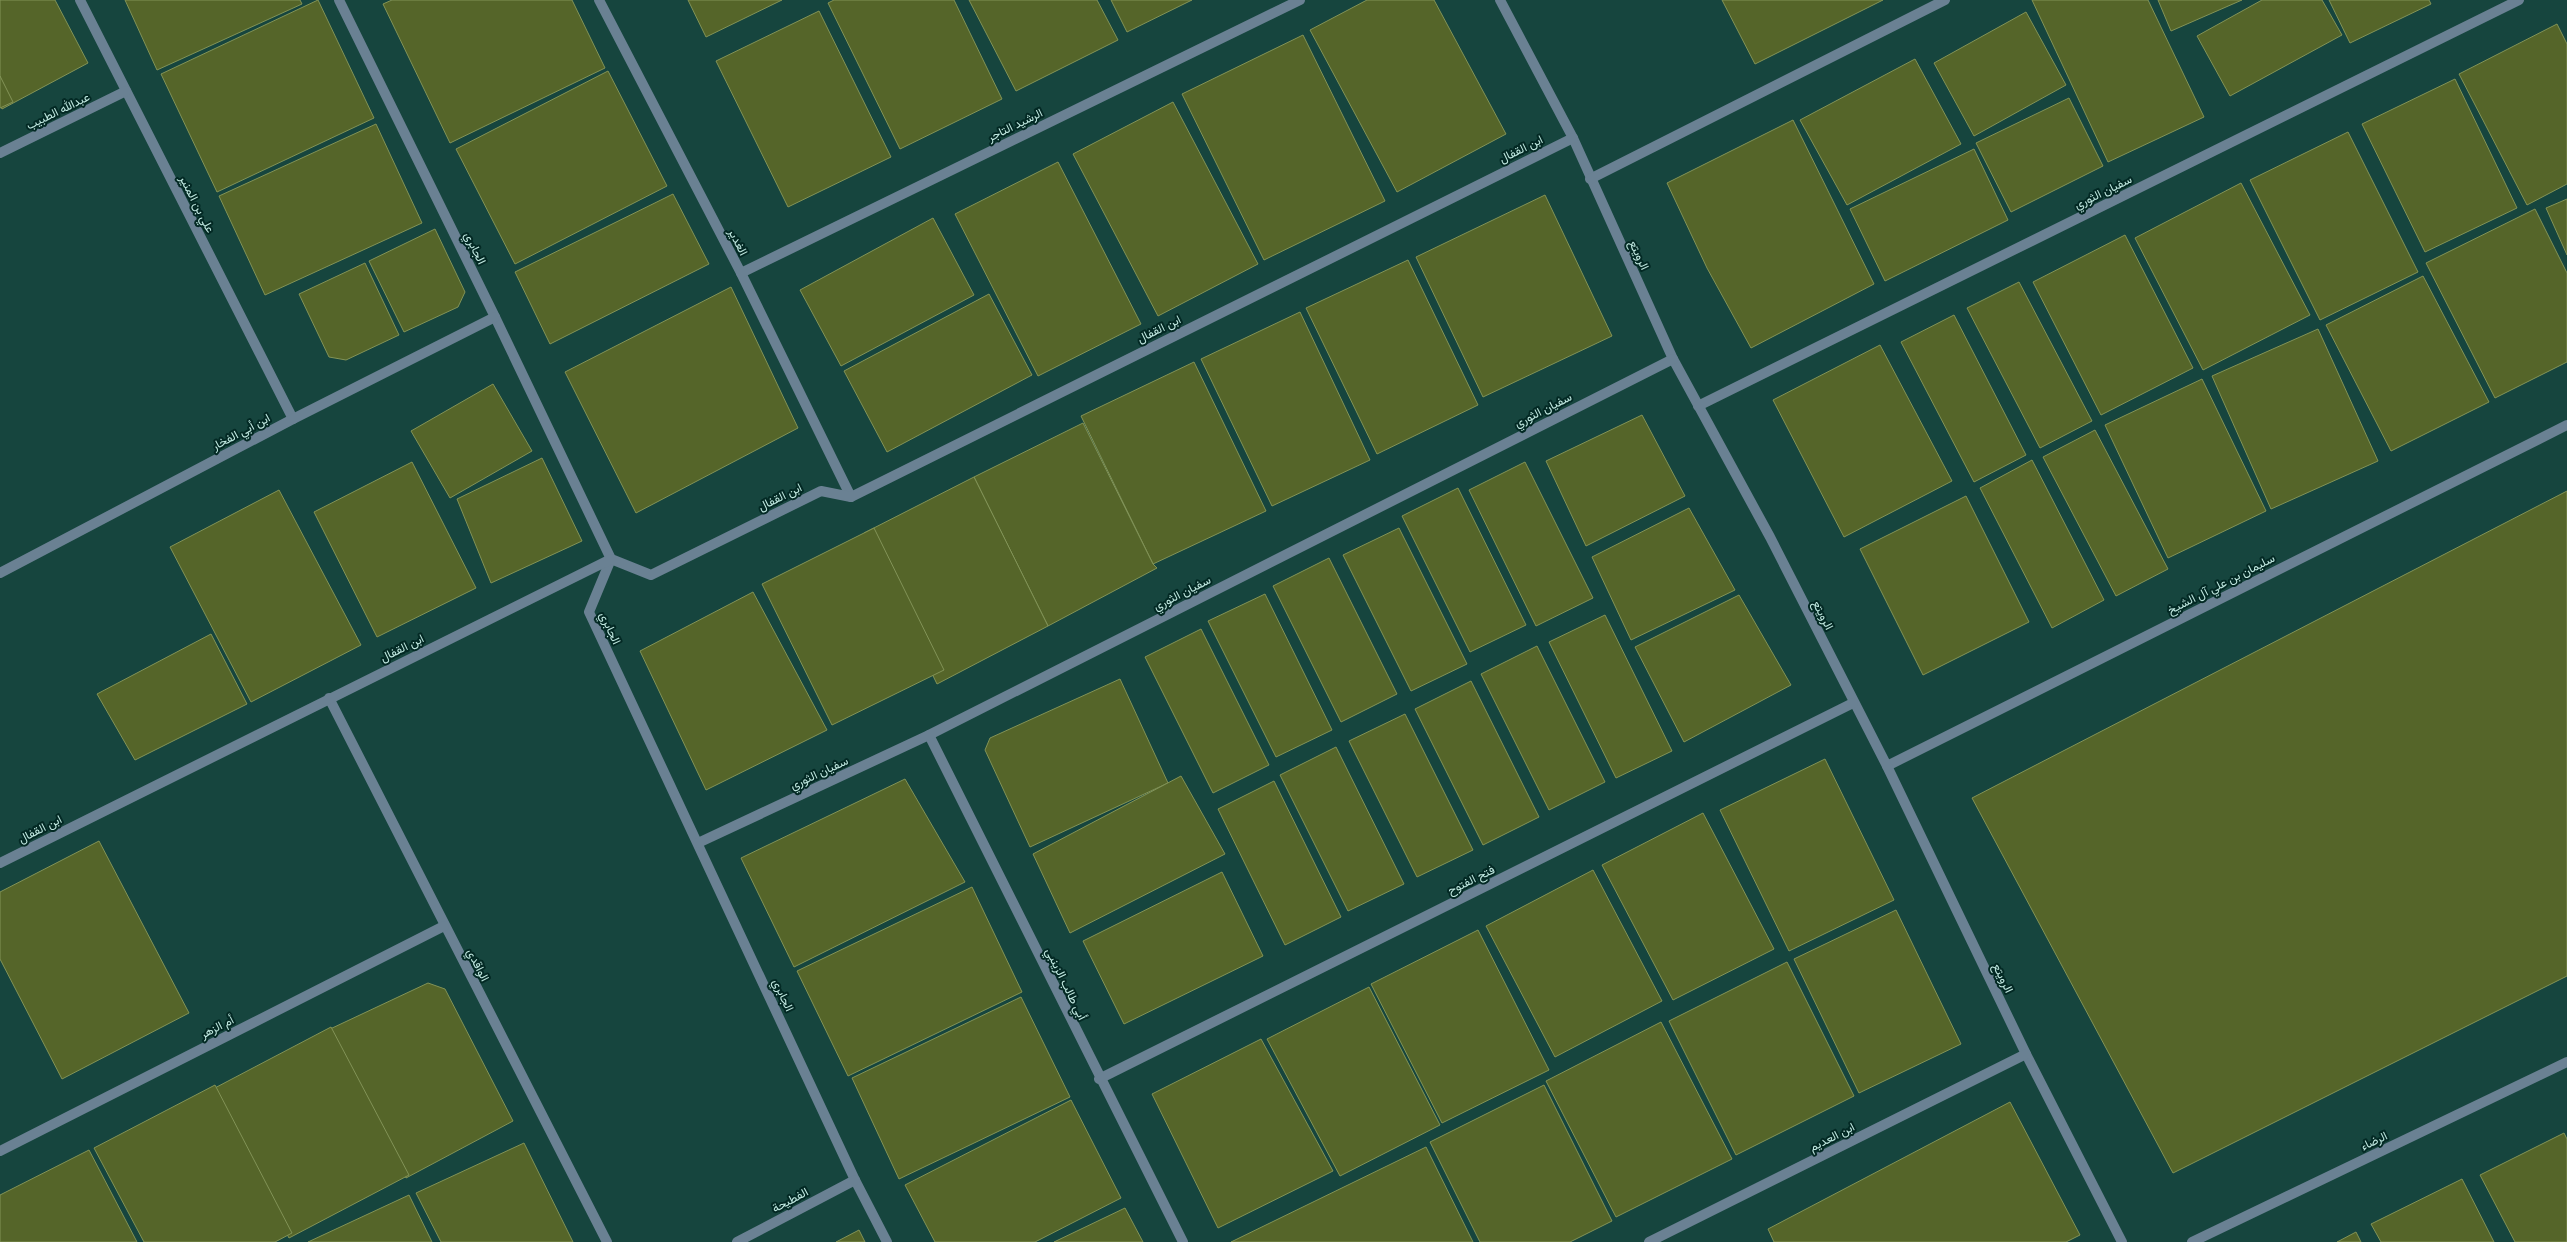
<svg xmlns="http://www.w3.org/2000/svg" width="2567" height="1242" font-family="Figtree,Vazirmatn,sans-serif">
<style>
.building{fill:#556529;stroke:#829357}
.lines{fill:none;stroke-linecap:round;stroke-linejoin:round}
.service{stroke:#6a8193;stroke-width:10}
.minor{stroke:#6a8193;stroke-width:10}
.labels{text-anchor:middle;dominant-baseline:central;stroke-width:4;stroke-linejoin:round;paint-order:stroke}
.street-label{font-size:12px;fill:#c2eae2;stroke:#032924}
</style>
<rect width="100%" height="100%" fill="#16453e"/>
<g class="building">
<path d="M0,0H55L88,63L2,109L0,105Z"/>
<path d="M125,0H300L302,4L157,70Z"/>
<path d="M318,0L374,118L217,192L161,74Z"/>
<path d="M392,0H572L605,68L450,143L383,4Z"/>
<path d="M688,0H782L706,37Z"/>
<path d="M834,0H954L1002,99L900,149L828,3Z"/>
<path d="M969,0H1097L1118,40L1016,91Z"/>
<path d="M1111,0H1192L1127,32Z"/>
<path d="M1367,0H1434L1506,134L1397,192L1310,30Z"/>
<path d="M1722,0H1883L1755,64Z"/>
<path d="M2032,0H2148L2204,117L2108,162Z"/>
<path d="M2158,0H2242L2171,31Z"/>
<path d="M2262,0H2322L2342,35L2230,96L2197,36Z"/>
<path d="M2329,0H2429L2431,4L2350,43Z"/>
<path d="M819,11L891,157L788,207L716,61Z"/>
<path d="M2026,12L2066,85L1974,136L1934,63Z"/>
<path d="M2557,24L2567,44V184L2527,205L2459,74Z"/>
<path d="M1303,35L1385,201L1264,260L1182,94Z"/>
<path d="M1915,59L1961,144L1847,205L1800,120Z"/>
<path d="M608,71L667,186L515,264L456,149Z"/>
<path d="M0,76L13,102L0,108Z"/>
<path d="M2455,79L2517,208L2425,252L2362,124Z"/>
<path d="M2069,98L2103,166L2011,212L1976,143Z"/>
<path d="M1173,102L1258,264L1158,316L1073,154Z"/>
<path d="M1793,120L1874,284L1751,348L1707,268L1667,183Z"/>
<path d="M376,124L422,223L265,295L219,196Z"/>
<path d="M2348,132L2418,272L2320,320L2250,180Z"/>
<path d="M1974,149L2008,220L1885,281L1850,209Z"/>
<path d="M1058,162L1141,324L1038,376L955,214Z"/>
<path d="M2241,183L2310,315L2203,370L2135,238Z"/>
<path d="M673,194L709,264L550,344L515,272Z"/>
<path d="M1545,195L1612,336L1483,397L1416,257Z"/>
<path d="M2567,199V255L2546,208Z"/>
<path d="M2535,209L2567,273V362L2495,398L2426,263Z"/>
<path d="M933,218L974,295L841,366L800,290Z"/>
<path d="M435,229L465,292L458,307L404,332L369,261Z"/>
<path d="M2125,235L2193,368L2101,415L2033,282Z"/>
<path d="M1408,260L1478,405L1377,454L1306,308Z"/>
<path d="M365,263L399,335L346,360L329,357L299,294Z"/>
<path d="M2423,276L2489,402L2391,451L2326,325Z"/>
<path d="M2019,282L2092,421L2040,448L1967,308Z"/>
<path d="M731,287L798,428L636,513L565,372Z"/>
<path d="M989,294L1032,375L887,452L844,371Z"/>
<path d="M1300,312L1370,460L1272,506L1201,359Z"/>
<path d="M1954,315L2026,455L1974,482L1901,342Z"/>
<path d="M2318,329L2378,461L2271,509L2212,376Z"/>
<path d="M1880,345L1952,481L1844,537L1773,400Z"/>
<path d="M1194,362L1266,511L1153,564L1081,416Z"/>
<path d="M2202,379L2266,511L2168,558L2105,425Z"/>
<path d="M493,384L532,451L450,498L411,431Z"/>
<path d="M1642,415L1685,496L1586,546L1546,461Z"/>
<path d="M1083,423L1153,564L1157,568L1048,626L974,477Z"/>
<path d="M2095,430L2168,569L2116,596L2043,457Z"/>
<path d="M542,458L582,541L491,583L457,499Z"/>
<path d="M2032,460L2104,600L2052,628L1980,488Z"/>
<path d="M412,462L476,588L377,637L314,512Z"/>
<path d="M1525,462L1593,598L1536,626L1469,490Z"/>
<path d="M974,477L1048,626L937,684L864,533Z"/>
<path d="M1458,488L1526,625L1470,652L1402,516Z"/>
<path d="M279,490L361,645L251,702L170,547Z"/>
<path d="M2567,491V976L2173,1173L1972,798Z"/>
<path d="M1966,496L2029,622L1923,675L1860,549Z"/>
<path d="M1689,508L1735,590L1631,640L1592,557Z"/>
<path d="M874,528L944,670L832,725L762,584Z"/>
<path d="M1399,528L1467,664L1411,691L1343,555Z"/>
<path d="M1329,558L1397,694L1341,722L1273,586Z"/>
<path d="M753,592L827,730L706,790L640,651Z"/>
<path d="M1265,594L1332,730L1276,757L1208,621Z"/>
<path d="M1739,595L1791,685L1684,742L1635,647Z"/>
<path d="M1605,615L1672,751L1616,778L1549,642Z"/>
<path d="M1201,629L1269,765L1213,793L1145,657Z"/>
<path d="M211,634L247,704L135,760L97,694Z"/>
<path d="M1537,646L1605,782L1549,810L1481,674Z"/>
<path d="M1120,679L1168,783L1030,847L985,750L990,738Z"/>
<path d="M1471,681L1539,817L1483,845L1415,709Z"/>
<path d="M1405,714L1473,850L1417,877L1349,741Z"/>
<path d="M1336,747L1404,884L1348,911L1280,775Z"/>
<path d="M1825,759L1894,900L1789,951L1720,810Z"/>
<path d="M1181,776L1225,854L1070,933L1033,854Z"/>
<path d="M905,779L965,882L794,967L741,858Z"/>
<path d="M1274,781L1341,917L1285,945L1218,809Z"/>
<path d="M1703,813L1774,949L1673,1000L1602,865Z"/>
<path d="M99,841L189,1013L62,1079L0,959V892Z"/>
<path d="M1593,870L1662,1001L1555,1057L1486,926Z"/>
<path d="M1222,872L1263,956L1124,1024L1083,941Z"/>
<path d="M972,887L1022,992L848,1076L797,971Z"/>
<path d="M1896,910L1961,1044L1859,1093L1794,959Z"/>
<path d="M1478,930L1549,1070L1442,1123L1371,984Z"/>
<path d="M1787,962L1854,1096L1736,1155L1669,1021Z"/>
<path d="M428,983L445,989L513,1121L406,1178L328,1030Z"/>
<path d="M1369,987L1440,1125L1340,1176L1267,1039Z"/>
<path d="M1021,997L1070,1097L899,1179L852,1078Z"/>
<path d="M1661,1022L1732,1159L1616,1217L1546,1081Z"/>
<path d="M331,1027L409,1175L289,1238L211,1090Z"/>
<path d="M1261,1039L1333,1171L1218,1228L1152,1094Z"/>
<path d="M215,1085L292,1233L275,1242H144L94,1148Z"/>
<path d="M1544,1085L1612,1221L1570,1242H1480L1430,1142Z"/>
<path d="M1071,1100L1121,1198L1035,1242H935L905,1185Z"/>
<path d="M2010,1102L2080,1235L2066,1242H1774L1768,1229Z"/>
<path d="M2564,1133L2567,1139V1242H2515L2480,1175Z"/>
<path d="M524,1143L573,1242H441L416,1193Z"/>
<path d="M1426,1147L1473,1242H1231Z"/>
<path d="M89,1150L137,1242H0V1195Z"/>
<path d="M2462,1179L2494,1242H2381L2371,1224Z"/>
<path d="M409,1195L432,1242H308Z"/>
<path d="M1125,1208L1143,1242H1054Z"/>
<path d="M859,1230L865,1242H836Z"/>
<path d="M2356,1232L2361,1242H2337Z"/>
</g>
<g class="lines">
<path class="service" d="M1887,766L2567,425"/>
<g class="minor">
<path d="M80,0L293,419"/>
<path d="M339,0L495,317L611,559L589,612L855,1180L887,1242"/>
<path d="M599,0L741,273L851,497"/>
<path d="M1500,0L1573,138L1673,359L1770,537L1887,766L2026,1054L2122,1242"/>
<path d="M0,153L126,91"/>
<path d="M1590,179L1945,0"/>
<path d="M741,273L1300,0"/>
<path d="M1698,406L2519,0"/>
<path d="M0,573L293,419L495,317"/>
<path d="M329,698L607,1242"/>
<path d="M929,735L1183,1242"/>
<path d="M698,843L929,735L1673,359"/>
<path d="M0,863L611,559L651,575L821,491L851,497L1573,138"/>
<path d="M1099,1079L1853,703"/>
<path d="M0,1151L444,926"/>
<path d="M737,1242L855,1180"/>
<path d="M1649,1242L2026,1054"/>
<path d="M2192,1242L2567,1062"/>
</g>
</g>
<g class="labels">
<g class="street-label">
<text transform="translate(58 111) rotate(-26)">عبدالله الطبيب</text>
<text transform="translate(1015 125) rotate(-26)">الرشيد التاجر</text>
<text transform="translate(1521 149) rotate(-26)">ابن القفال</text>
<text transform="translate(2103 192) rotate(-26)">سفيان الثوري</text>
<text transform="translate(197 204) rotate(63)">علي بن المنير</text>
<text transform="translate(738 242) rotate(63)">الغدير</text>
<text transform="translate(475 248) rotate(64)">الجابري</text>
<text transform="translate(1639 255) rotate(65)">الرويتع</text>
<text transform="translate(1159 329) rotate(-26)">ابن القفال</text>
<text transform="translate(1543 410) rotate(-27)">سفيان الثوري</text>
<text transform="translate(241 432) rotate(-28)">ابن أبي الفخار</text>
<text transform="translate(780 497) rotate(-26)">ابن القفال</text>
<text transform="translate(2221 584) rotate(-27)">سليمان بن علي آل الشيخ</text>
<text transform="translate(1182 593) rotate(-27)">سفيان الثوري</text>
<text transform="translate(1823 615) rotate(63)">الرويتع</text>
<text transform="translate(610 628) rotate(65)">الجابري</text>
<text transform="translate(402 648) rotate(-26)">ابن القفال</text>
<text transform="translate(819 773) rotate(-25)">سفيان الثوري</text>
<text transform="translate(40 829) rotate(-27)">ابن القفال</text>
<text transform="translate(1471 880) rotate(-26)">فتح الفتوح</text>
<text transform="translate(478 965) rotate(63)">الواقدي</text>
<text transform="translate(2003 978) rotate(64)">الرويتع</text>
<text transform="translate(1066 984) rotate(64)">أبي طالب الزينبي</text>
<text transform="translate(783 995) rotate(65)">الجابري</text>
<text transform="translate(217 1027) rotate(-27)">أم الزهر</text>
<text transform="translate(1832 1137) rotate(-27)">ابن العديم</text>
<text transform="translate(2374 1141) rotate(-26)">الرضاء</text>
<text transform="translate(790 1200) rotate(-28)">الفطيحة</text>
</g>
</g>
</svg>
